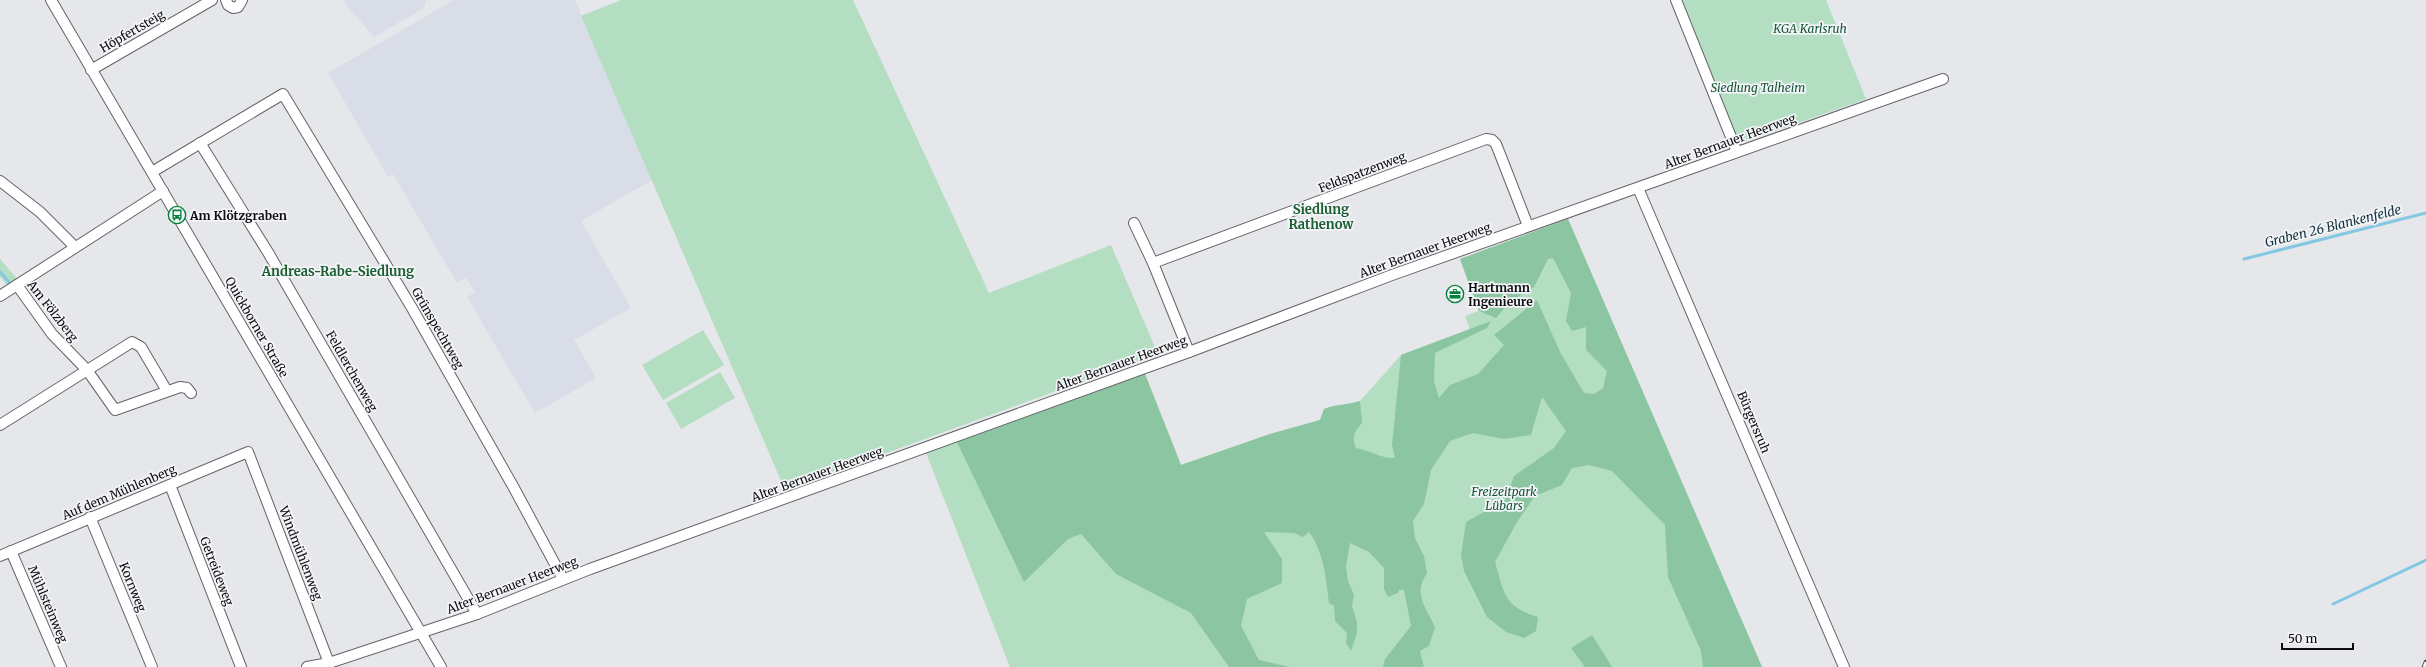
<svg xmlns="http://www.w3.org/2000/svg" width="2426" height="667" font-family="Merriweather,serif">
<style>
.built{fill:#d9dde8}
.green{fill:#b3dec2}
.forest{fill:#8cc5a1}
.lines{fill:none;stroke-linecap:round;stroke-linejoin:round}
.stream{stroke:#84c7e2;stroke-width:3}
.minor-casing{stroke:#636467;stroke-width:12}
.minor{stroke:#fff;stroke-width:10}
.rail-casing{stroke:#2f3031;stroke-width:4.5}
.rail{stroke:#f3f5f8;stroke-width:3;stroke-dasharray:9;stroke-linecap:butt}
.labels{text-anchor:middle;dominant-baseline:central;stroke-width:3.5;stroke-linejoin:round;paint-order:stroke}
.park-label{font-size:12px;font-style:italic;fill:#145635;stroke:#f3f5f8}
.street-label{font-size:12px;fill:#0d0d0e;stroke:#f3f5f8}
.poi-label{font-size:12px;font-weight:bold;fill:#0d0d0e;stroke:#f3f5f8;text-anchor:start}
.neighbourhood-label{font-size:13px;font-weight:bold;fill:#1b5e30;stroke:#f3f5f8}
.water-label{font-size:13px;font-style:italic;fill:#143440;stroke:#f3f5f8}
</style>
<rect width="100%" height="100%" fill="#e6e7eb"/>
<g class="built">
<path d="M342,0H426L424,8L374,37Z"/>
<path d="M454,0H575L652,180L581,221L631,308L574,340L596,378L535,413L467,297L475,292L466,278L457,283L393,174L388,177L328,73Z"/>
</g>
<g class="green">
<path d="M621,0H853L989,293L1111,245L1158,354L785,490L581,16Z"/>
<path d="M1673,0H1826L1866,99L1733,146Z"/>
<path d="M1568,219L1762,667H1010L926,453L1145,374L1181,465L1270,434L1320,420L1324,409L1360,401L1401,355L1470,329L1465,316L1479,311L1460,259Z"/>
<path d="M0,259L19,281L9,287L0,277Z"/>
<path d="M703,330L724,365L663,400L642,365Z"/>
<path d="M720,372L735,398L681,429L666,403Z"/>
</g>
<g class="forest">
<path d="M1568,219L1762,667H1703L1701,651L1668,577L1665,525L1612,471L1589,465L1572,468L1562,485L1535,496L1517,522L1495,562C1504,593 1504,607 1538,617L1536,631L1524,638L1506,632L1487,617L1464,571L1461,555L1466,522L1505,500L1514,476L1554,448L1566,431L1542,397L1531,435L1504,439L1473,433L1450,441L1431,470L1424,504L1413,521L1415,538L1424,556L1427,573C1413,594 1425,606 1435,627L1429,646L1420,651L1424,667H1383L1385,659L1411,626L1404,590H1399L1398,593L1388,597L1384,589V568L1369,552L1350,543L1346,566L1348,581L1354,595L1352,606L1357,622V633L1351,651L1346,643L1347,633L1335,621L1334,606L1329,603C1326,579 1324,552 1309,532L1303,537L1294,533L1264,532L1282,559V583L1247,599L1241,626L1259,660L1290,667H1229L1191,613L1116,574L1081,534L1068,539L1024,582L957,442L1145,374L1181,465L1270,434L1320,420L1324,409C1334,404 1349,405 1360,401L1362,423C1355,431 1351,437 1356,448C1369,450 1382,459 1395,458L1392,445L1401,355L1491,321L1487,328L1435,353L1434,381L1439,398L1450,385L1478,374L1504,345L1494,335L1537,300L1560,352L1584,393L1594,394L1603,388L1607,371L1586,350V327L1572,331L1566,321L1571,293L1553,258L1548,259L1534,287L1511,301L1496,318L1479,311L1460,259Z"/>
<path d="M1592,635L1612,667H1585L1571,648Z"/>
</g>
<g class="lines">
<g class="stream">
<path d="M2244,259L2426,213"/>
<path d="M0,272L9,282"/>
<path d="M2333,604L2426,560"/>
</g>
<defs>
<g id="minor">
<path d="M51,0L441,667"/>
<path d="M226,0L228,5L233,8L238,7L242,0"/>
<path d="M1676,0L1737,152"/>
<path d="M91,70L212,0"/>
<path d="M200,143L269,254L477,614"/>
<path d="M152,172L283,94L412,308L514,488L563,579"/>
<path d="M0,181L40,212L75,247"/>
<path d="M1638,188L1844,667"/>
<path d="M1134,223L1153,263L1189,352"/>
<path d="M1153,263L1486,139L1492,140L1496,144L1528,226"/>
<path d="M17,285L52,334L87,370L115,410L180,387L187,388L191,393"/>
<path d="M0,296L163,191"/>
<path d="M0,425L132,342L141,347L167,391"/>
<path d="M170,485L241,667"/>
<path d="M90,517L152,667"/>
<path d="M11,551L61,667"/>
<path d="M0,556L248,452L329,663"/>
<path d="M307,667L329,663L477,614L590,569L1189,352L1392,275L1943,79"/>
</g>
</defs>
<use href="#minor" class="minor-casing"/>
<use href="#minor" class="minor"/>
<defs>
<path id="rail" d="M2424,667L2426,662"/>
</defs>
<use href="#rail" class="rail-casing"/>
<use href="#rail" class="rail"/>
</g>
<defs>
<symbol id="bus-ring" viewBox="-11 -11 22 22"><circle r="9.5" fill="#f3f5f8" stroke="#008039" stroke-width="1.5"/><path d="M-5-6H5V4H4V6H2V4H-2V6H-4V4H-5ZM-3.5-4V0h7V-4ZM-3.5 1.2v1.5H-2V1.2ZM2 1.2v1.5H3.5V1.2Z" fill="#008039"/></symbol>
<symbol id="office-ring" viewBox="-11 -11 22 22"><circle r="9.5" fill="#f3f5f8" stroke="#008039" stroke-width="1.5"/><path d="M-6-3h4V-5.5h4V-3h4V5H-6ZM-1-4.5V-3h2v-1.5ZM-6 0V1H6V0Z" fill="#008039"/></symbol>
</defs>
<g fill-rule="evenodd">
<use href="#bus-ring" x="167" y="205" width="20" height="20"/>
<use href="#office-ring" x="1445" y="284" width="20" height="20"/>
</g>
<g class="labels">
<g class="park-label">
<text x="1810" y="28">KGA Karlsruh</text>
<text x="1758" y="87">Siedlung Talheim</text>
<text x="1504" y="491">Freizeitpark<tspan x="1504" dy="14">Lübars</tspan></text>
</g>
<g class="street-label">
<text transform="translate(132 31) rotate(-30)">Höpfertsteig</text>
<text transform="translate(1730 141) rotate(-20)">Alter Bernauer Heerweg</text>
<text transform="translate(1362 172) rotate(-21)">Feldspatzenweg</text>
<text transform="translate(1425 250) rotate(-20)">Alter Bernauer Heerweg</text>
<text transform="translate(53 311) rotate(52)">Am Fölzberg</text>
<text transform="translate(257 327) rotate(60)">Quickborner Straße</text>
<text transform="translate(438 328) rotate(60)">Grünspechtweg</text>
<text transform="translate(1121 363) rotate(-20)">Alter Bernauer Heerweg</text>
<text transform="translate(352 371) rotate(60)">Feldlerchenweg</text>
<text transform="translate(1754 422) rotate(67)">Bürgersruh</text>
<text transform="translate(817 474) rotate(-20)">Alter Bernauer Heerweg</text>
<text transform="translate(119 492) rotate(-23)">Auf dem Mühlenberg</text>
<text transform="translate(301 553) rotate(69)">Windmühlenweg</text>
<text transform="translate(217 571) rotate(69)">Getreideweg</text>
<text transform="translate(512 585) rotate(-21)">Alter Bernauer Heerweg</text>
<text transform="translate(133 587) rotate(68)">Kornweg</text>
<text transform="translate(48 604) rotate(67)">Mühlsteinweg</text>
</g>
<g class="poi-label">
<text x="190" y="215">Am Klötzgraben</text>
<text x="1468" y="287">Hartmann<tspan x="1468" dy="14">Ingenieure</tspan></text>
</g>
<g class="neighbourhood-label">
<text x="1321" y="209">Siedlung<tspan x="1321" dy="15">Rathenow</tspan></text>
<text x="338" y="271">Andreas-Rabe-Siedlung</text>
</g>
<g class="water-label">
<text transform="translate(2333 226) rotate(-14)">Graben 26 Blankenfelde</text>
</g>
</g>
<path d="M2282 643v6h71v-6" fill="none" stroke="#0d0d0e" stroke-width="2"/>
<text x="2288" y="643" font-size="12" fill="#0d0d0e" stroke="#f3f5f8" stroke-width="3" paint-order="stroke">50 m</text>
</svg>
